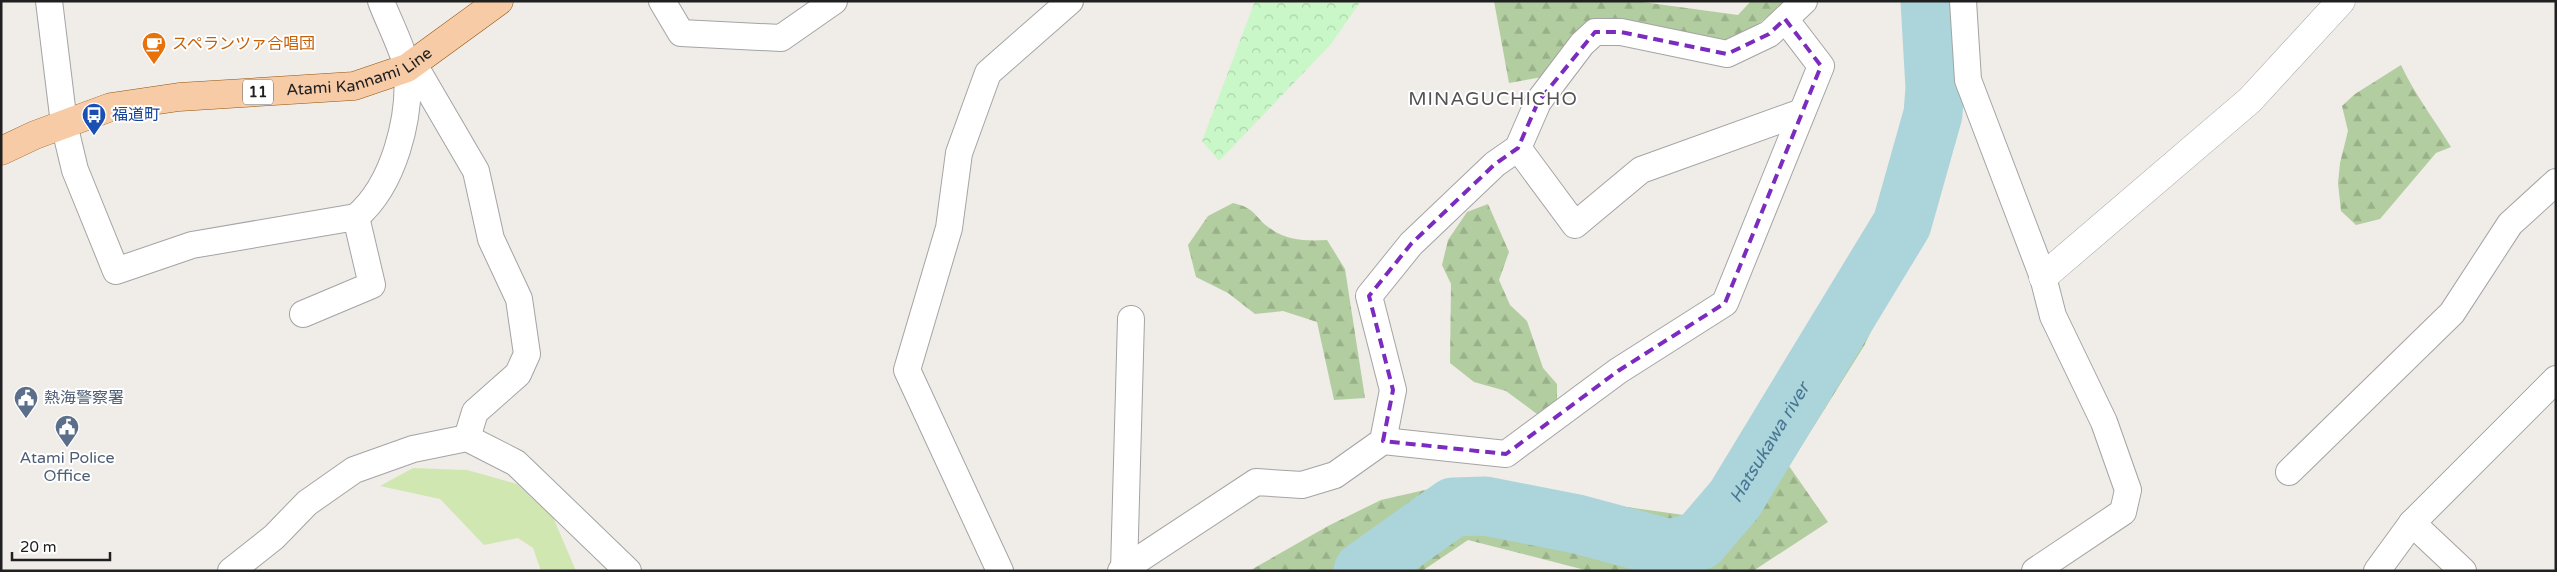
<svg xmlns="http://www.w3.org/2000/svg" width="2557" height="572" font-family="'Varela Round','Noto Sans JP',sans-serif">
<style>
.grass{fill:#d1e7b1}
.forest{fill:url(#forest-firs)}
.park{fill:url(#park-crowns)}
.water{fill:url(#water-ripples)}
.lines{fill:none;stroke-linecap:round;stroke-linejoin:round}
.river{stroke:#abd5db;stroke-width:59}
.minor-casing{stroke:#a4a4a4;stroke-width:28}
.tertiary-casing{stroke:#a4a4a4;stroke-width:29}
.primary-casing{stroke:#93560a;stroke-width:29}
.minor{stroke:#fff;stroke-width:26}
.tertiary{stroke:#fff;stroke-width:28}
.primary{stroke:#f6cba6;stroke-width:28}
.marked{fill:none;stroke:#7b2cbf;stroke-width:4;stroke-dasharray:10 6;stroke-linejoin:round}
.labels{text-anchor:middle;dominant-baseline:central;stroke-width:4;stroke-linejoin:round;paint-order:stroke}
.shield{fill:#fff;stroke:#636363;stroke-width:1}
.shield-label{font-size:15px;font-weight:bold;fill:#202020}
.food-label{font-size:16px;fill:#c56008;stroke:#fff;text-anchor:start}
.street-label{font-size:16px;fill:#202020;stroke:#fff}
.transit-label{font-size:16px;fill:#164399;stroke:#fff;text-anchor:start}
.service-label{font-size:16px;fill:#4e5e75;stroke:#fff;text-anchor:start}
.water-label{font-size:18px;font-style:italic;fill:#487694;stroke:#fff}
.quarter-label{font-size:19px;letter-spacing:1px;fill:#535353;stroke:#fff}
</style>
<defs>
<pattern id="forest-firs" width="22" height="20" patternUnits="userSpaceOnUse" patternTransform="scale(1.25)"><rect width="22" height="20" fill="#b2cd9f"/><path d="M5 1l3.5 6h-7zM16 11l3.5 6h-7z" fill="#99b089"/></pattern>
<pattern id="park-crowns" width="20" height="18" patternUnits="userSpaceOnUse" patternTransform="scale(1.25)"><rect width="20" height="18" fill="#caf7c8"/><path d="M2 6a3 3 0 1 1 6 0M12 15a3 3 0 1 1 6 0" fill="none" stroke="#add3ac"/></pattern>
<pattern id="water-ripples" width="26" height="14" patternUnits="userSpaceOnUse" patternTransform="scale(1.25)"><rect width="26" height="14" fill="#abd5db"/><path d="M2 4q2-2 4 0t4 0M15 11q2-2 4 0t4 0" fill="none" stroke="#93b7bc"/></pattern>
</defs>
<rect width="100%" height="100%" fill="#f0ece8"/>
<path class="grass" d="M413,468L467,470L517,484L553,517L576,571H541L533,548L518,538L484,545L440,499L380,486Z"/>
<g class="forest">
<path d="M1494,1H1635L1738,15L1751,1H1788L1725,49L1600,32L1542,77L1509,83Z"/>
<path d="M2401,65C2415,95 2434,119 2451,147L2436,153L2380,219L2356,225L2341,211L2338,183L2340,163L2348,131L2342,106L2355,94Z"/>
<path d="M1912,93L1941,115L1935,166L1920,231L1864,346L1789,466L1828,522L1753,571H1589L1468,540L1422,571H1249L1328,526L1381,500L1473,479L1548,496L1691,516L1746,444L1815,325L1848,283L1881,221Z"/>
<path d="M1233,203C1258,209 1253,217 1271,229C1288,241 1308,241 1327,240L1345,269L1365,398L1334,400L1317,322L1283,311L1255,314L1228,293L1196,277L1188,245L1208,216Z"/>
<path d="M1488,204L1509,252L1499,280L1510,305L1527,321L1543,368L1557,384V404L1537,414L1506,391L1474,382L1450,363L1451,284L1442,265L1448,240L1467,212Z"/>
</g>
<path class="park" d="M1255,1H1361L1331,44L1219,161L1202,141Z"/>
<path class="water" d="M1921,1H1935L1941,115L1928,100Z"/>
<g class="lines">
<path class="river" id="s1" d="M1363,571L1453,507L1485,506L1577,524L1670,549L1699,541L1735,499L1902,224L1933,114L1935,88L1930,1"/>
<defs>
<g id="minor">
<path d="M49,1L64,124L75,170L116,271L192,245L356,217C394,185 411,118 407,69C405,53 387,18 381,1"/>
<path d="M662,1L681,33L781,38L834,1"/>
<path d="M1963,1L1968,80L2043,277L2053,316L2104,422L2128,490L2123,512L2035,571"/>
<path d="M413,63L476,171L491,239L519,299L527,354L518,374L475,412L467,438"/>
<path d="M1518,148L1575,225L1641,170L1802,112"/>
<path d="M303,314L372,285L356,217"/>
<path d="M1383,441L1506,454L1618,371L1725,303L1821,66L1785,19"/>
<path d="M2289,472L2452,313L2510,224L2556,182"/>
<path d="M2412,523L2463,571"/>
<path d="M1124,570L1131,319"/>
<path d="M231,571L274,537L307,503L354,470L413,449L467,438L516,463L628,571"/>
<path d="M1000,571L907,370L949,228L959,153L988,73L1070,1"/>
<path d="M1121,571L1256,482L1302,485L1335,475L1383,441L1393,390L1369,296L1411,244L1495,164L1518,148L1538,102L1582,44L1595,32H1621L1727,54L1769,34L1804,1"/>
<path d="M2377,571L2412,523L2556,379"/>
</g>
<path id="tertiary" d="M2043,277L2250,100L2341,1"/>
<g id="primary">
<path id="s2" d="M1,151L35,135L111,107L179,97L354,86L407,68L499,1"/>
</g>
</defs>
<use href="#minor" class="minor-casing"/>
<use href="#tertiary" class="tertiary-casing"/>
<use href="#primary" class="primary-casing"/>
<use href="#minor" class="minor"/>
<use href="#tertiary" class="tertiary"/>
<use href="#primary" class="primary"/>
</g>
<path class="marked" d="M1785,19L1821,66L1725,303L1618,371L1506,454L1383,441L1393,390L1369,296L1411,244L1495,164L1518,148L1538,102L1595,32H1621L1727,54L1769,34Z"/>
<defs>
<symbol id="cafe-pin" viewBox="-11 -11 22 30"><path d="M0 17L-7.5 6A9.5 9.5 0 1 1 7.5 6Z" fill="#e8710a" stroke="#fff"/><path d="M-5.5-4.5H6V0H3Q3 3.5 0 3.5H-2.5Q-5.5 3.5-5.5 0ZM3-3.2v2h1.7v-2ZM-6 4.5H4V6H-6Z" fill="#fff"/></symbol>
<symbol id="bus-pin" viewBox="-11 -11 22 30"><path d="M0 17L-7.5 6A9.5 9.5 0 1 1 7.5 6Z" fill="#1a4fb4" stroke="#fff"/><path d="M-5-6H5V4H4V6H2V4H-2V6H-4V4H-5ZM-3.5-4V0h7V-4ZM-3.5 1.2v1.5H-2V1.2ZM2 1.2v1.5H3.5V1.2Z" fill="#fff"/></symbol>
<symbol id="civic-pin" viewBox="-11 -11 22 30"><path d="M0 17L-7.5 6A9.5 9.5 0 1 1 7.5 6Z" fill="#5c6f8a" stroke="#fff"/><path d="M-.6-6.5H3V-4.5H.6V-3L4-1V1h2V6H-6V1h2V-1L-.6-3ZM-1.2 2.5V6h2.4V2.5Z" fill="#fff"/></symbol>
</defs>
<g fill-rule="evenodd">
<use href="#cafe-pin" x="140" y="30" width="28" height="38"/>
<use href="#bus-pin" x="80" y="101" width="28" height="38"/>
<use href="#civic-pin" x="12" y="384" width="28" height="38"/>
<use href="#civic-pin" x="53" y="413" width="28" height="38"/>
</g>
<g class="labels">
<rect class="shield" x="243" y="79.5" width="30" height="25" rx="4"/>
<g class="shield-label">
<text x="258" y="92">11</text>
</g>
<g class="food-label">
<text x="172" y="44">スペランツァ合唱団</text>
</g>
<g class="street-label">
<text stroke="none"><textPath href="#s2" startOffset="371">Atami Kannami Line</textPath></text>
</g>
<g class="transit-label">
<text x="112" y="115">福道町</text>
</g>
<g class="service-label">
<text x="44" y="398">熱海警察署</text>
<text x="67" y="458" text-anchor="middle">Atami Police<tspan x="67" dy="18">Office</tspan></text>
</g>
<g class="water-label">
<text stroke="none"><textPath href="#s1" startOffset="484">Hatsukawa river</textPath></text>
</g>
<g class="quarter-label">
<text x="1493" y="99">MINAGUCHICHO</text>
</g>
</g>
<rect width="2557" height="572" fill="none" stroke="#202020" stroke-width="5"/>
<path d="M12 552v8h98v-8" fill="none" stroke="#202020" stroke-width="2.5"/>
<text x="20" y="552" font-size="15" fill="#202020" stroke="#ffffff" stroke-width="4" paint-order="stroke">20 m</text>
</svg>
